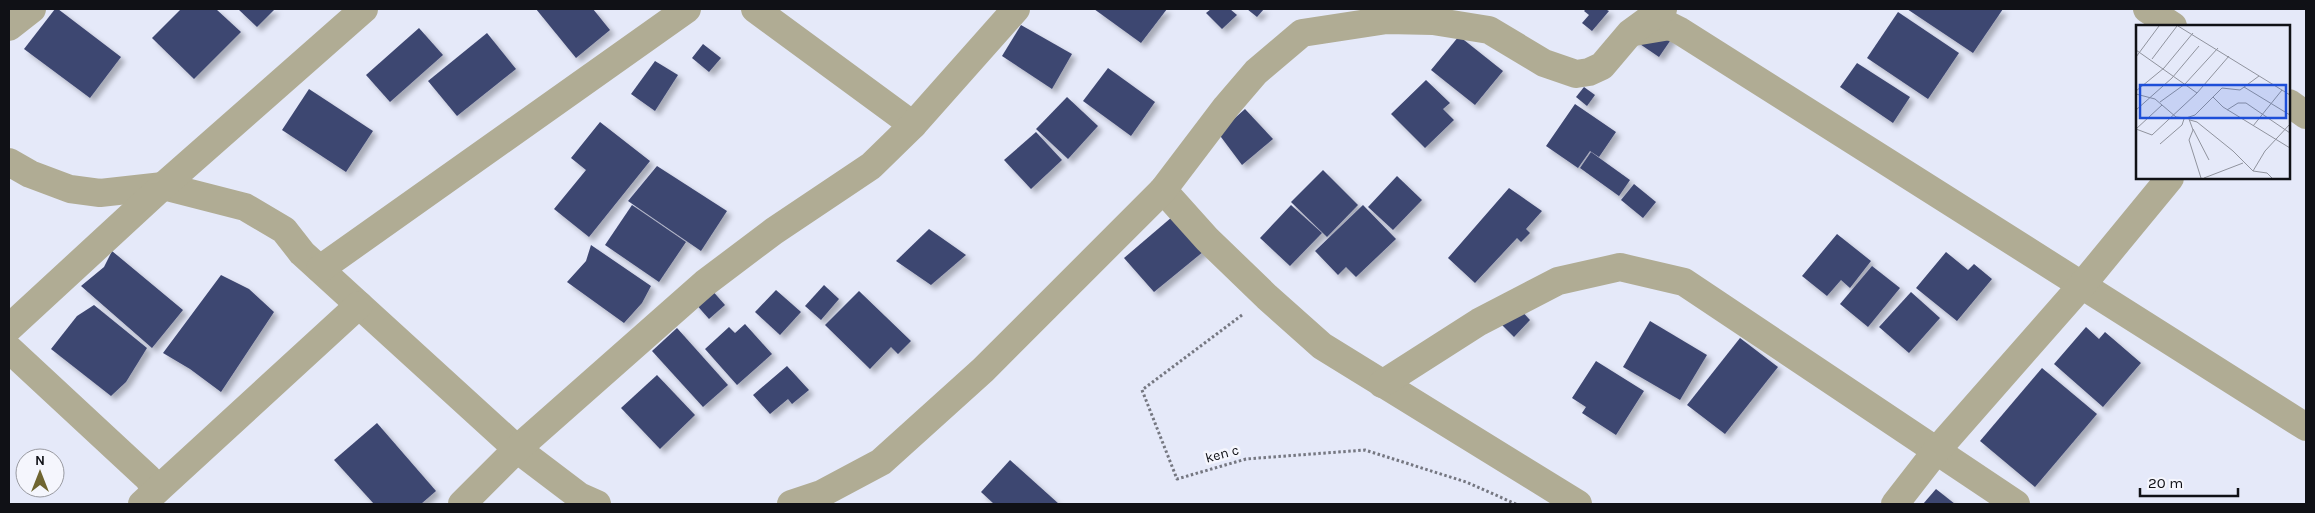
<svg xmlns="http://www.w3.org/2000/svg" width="2315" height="513" font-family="Karla,sans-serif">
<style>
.building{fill:#3e4671;filter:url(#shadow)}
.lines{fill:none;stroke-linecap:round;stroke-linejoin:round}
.path{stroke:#757781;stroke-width:3;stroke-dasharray:2.5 2.5;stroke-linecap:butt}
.minor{stroke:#b0ac94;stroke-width:28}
.labels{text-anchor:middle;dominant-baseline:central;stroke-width:5;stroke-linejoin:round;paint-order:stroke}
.street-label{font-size:14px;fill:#101116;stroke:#f5f6fd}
.inset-road{fill:none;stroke:#90939e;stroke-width:1}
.view{fill:#1d4ed8;fill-opacity:0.15;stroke:#1d4ed8;stroke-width:2.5}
.inset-edge{fill:none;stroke:#101116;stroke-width:2.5}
</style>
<defs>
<filter id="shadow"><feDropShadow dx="4.5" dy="4.5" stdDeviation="2.5" flood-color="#0004"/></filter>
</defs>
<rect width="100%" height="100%" fill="#e5e9f9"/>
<g class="building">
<path d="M55,9H58L121,57L90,98L24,49Z"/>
<path d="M181,9H216L241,32L194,79L152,38Z"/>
<path d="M238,9H275L257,27Z"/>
<path d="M536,9H593L610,30L576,58Z"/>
<path d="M1094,9H1167L1141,43Z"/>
<path d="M1211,9H1230L1237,15L1222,29L1206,13Z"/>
<path d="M1247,9H1264L1257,17Z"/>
<path d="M1586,9H1605L1609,11L1592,31L1582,23L1589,15L1584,11Z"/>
<path d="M1907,9H2003L1973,53Z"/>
<path d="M1898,12L1959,53L1928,99L1867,58Z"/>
<path d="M1021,25L1072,54L1052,89L1002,56Z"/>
<path d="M419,28L443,55L390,102L366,75Z"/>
<path d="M1679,28L1659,57L1631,38Z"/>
<path d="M487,33L516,69L457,116L428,81Z"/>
<path d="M1459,36L1503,71L1475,105L1431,70Z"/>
<path d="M703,44L721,58L709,72L692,58Z"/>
<path d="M655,61L678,75L655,111L631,94Z"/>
<path d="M1857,63L1910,97L1893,123L1840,87Z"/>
<path d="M1108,68L1155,102L1131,136L1083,101Z"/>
<path d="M1426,80L1450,103L1443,109L1454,120L1425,148L1391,114Z"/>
<path d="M1584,87L1595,95L1587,106L1576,97Z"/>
<path d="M309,89L373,131L346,172L282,130Z"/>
<path d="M1067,97L1098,126L1068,159L1036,129Z"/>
<path d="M1575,104L1616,132L1599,157L1590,151L1578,168L1546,146Z"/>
<path d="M1245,109L1273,139L1242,165L1218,133Z"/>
<path d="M600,122L650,161L589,237L554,209L586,170L571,158Z"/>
<path d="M1036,132L1062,160L1031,189L1004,160Z"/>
<path d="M1591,152L1630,180L1619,196L1580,168Z"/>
<path d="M657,166L727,211L701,251L628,201Z"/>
<path d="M1323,170L1358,205L1327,237L1291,202Z"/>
<path d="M1397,176L1422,200L1393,230L1368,207Z"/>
<path d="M1634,184L1656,202L1643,218L1621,200Z"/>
<path d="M1509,188L1542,211L1526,229L1530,233L1521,242L1517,238L1475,283L1448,258Z"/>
<path d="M632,205L686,242L659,282L605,245Z"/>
<path d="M1291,205L1322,233L1290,266L1260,238Z"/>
<path d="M1363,205L1396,239L1356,277L1346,267L1338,275L1315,251Z"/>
<path d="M1179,211L1209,247L1154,292L1124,258Z"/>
<path d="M929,229L966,255L931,285L896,261Z"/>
<path d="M1837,234L1871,261L1850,288L1841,280L1827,296L1802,276Z"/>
<path d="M591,245L651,286L642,303L624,323L567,282L586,261Z"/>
<path d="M112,251L183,310L152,348L81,286L104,267Z"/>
<path d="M1946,252L1968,270L1974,264L1992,279L1957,321L1916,288Z"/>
<path d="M1872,266L1900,288L1868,327L1840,304Z"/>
<path d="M221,275L249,289L274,312L221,392L190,369L163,353Z"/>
<path d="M824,285L839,299L821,320L805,306Z"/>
<path d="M710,288L725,305L709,319L694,302Z"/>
<path d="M776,290L801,312L780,335L755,312Z"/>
<path d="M859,291L911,341L898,354L891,347L870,369L825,325Z"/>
<path d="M1911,292L1940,318L1909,353L1879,327Z"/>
<path d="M94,305L147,348L126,382L111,396L51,349L77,316Z"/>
<path d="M1517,306L1530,320L1514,337L1500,323Z"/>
<path d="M1650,321L1707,355L1680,400L1623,367Z"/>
<path d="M745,324L772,354L737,385L705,349L729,327L735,333Z"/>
<path d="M2086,327L2099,339L2105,332L2141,363L2103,407L2054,364Z"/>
<path d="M677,328L728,385L703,407L652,351Z"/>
<path d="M1740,338L1778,367L1725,434L1687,405Z"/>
<path d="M1596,361L1644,391L1616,435L1582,413L1586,407L1572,398Z"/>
<path d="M787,366L809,390L792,404L788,399L770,414L753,395Z"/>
<path d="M2042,368L2097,414L2035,487L1980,441Z"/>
<path d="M657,375L695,415L660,449L621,408Z"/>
<path d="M377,423L436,491L421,504H374L334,460Z"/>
<path d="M1010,460L1059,504H994L981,492Z"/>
<path d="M1936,489L1955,504H1923Z"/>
</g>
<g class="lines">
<path class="path" d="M1242,315L1142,390L1177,479L1246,459L1365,450L1466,482L1516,504"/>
<g class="minor">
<path d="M755,9L913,125"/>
<path d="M2147,9L2173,26"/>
<path d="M9,27L32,9"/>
<path d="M1634,32L1670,26L1680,31L2306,427"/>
<path d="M2289,103L2306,115"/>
<path d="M9,162L30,174L70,189L100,193L163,186L245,207L284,230L302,253L517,449L579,496L597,504"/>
<path d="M1163,190L1207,239L1267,297L1322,346L1578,504"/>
<path d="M320,269L687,9"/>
<path d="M9,328L163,186L364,9"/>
<path d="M9,349L148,478L156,491"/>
<path d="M1382,384L1479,322L1558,281L1620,267L1684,282L2016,504"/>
<path d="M142,504L359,305"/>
<path d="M462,504L517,449L705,283L774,231L871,166L913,125L1016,9"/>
<path d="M791,504L821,494L881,462L983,370L1163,190L1226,107L1256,72L1302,33L1387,20L1433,21L1489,30L1544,63L1576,74L1589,72L1602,66L1630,33L1663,9"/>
<path d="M1895,504L1937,450L2082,285L2170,178"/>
</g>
</g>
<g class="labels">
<g class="street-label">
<text transform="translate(1222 454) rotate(-15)">ken c</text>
</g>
</g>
<g transform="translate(2136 25)">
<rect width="154" height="154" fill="#e5e9f9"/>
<path class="inset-road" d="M42,1L154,70M0,25L61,68M0,32L23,1M16,34L41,1M108,62L154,90M0,66L28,43L57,8M0,69L19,74L40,92L50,93L59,90L86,63L104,65L123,51M77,72L87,82L154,123M24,77L49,59L82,23M0,85L36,53L63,21M91,85L102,78H110L154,108M53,94L57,105L53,115L65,153M54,95L61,97L97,126L117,146L131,148L136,153M117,101L146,65M0,104L16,110L61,68L93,31M0,104L26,80M57,104L73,135M24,119L46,100L48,94M117,146L129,126L154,99M68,153L107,138"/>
<path class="view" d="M4,60H150V93H4Z"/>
<rect width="154" height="154" class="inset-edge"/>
</g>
<rect width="2315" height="513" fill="none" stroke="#101116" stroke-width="20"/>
<g transform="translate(40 473)"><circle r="24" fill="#f5f6fd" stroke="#999aa1"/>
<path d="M0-4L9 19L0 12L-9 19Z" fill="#6f6531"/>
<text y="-8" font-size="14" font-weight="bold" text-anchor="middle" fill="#101116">N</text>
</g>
<path d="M2140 488v8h98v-8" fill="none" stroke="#101116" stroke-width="2.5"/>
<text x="2148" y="488" font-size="15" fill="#101116" stroke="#f5f6fd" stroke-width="4" paint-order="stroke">20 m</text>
</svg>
